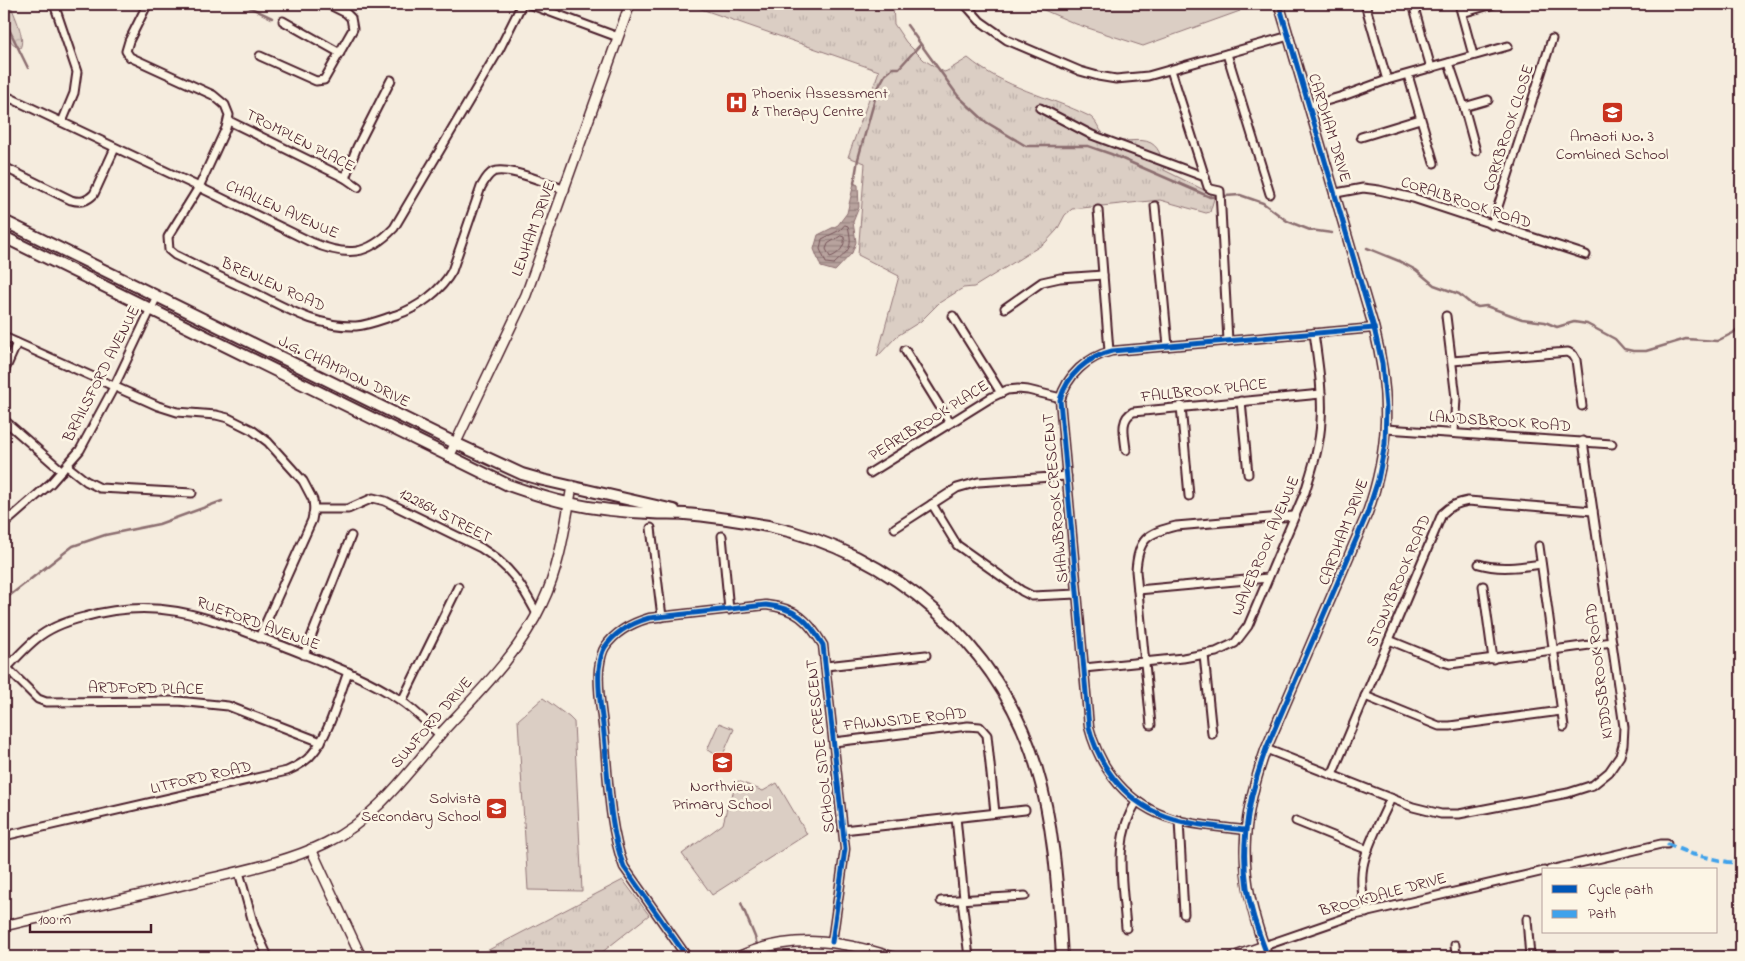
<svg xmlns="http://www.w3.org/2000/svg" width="1745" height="961" font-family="'Indie Flower',sans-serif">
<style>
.grass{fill:url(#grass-tufts);stroke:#927678}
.forest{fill:url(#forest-crowns);stroke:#927678}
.garden{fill:#dbcec4;stroke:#927678}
.water{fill:url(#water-rules);stroke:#8c6e70}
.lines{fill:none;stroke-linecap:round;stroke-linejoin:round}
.shore{stroke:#765459;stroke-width:1}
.stream{stroke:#8c6e70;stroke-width:2.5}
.minor-casing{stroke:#4a1f2b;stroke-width:11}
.tertiary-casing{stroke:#4a1f2b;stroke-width:12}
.secondary-casing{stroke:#4a1f2b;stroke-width:14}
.minor{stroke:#fcf5e5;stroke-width:7}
.tertiary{stroke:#fcf5e5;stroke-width:9}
.secondary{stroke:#fcf5e5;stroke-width:10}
.quiet{stroke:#40a2eb;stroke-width:4;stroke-dasharray:8 4;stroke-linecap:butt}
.cycleway-casing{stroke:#fcf5e5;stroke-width:8}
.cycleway{stroke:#0057b8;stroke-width:5}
.labels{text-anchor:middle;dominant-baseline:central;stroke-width:5;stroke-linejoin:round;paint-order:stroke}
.poi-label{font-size:16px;fill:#4a1f2b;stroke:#fcf5e5}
.street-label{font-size:16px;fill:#4a1f2b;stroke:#fcf5e5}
</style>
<defs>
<pattern id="grass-tufts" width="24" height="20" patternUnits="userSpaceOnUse" patternTransform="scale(1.25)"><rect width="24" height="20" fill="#dbcec4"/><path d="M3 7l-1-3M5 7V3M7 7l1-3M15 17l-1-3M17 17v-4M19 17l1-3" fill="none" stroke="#bdb0a9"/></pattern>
<pattern id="forest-crowns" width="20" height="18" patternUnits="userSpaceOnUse" patternTransform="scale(1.25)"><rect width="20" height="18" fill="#dbcec4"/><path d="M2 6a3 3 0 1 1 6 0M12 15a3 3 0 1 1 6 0" fill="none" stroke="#bdb0a9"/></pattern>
<pattern id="water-rules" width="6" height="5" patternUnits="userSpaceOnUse" patternTransform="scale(1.25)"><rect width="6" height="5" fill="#b8a39e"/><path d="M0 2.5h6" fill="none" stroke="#988481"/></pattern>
</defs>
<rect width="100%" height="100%" fill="#f5ecde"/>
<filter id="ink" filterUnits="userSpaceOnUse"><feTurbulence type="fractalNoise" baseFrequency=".02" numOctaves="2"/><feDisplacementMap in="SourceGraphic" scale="10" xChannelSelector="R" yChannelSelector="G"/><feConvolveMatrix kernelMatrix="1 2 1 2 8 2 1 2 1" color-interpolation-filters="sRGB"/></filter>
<g filter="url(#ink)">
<g class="grass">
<path d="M687,4H893L894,24L906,42L924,60L944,72L947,71L968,58C1004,88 1048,96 1089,116C1100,122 1096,133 1113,139C1124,144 1140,137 1151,143C1161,149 1161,159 1164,170L1210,193L1214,199L1210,212L1206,213L1160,200L1072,209L1065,215L1057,230L1045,243L974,287L963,288L939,303L921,321L897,336L877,357L899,276L858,255L865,163L848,157L879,71Z"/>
<path d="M623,880L649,915L596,957H475Z"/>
</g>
<path class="forest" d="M4,4H10C14,14 26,39 20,48C1,39 4,22 4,4Z"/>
<g class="garden">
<path d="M1030,4H1238L1240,11L1143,46L1076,24Z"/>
<path d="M543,698L569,717L574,722L582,891L528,890L518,720Z"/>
<path d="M719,723L734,729L722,757L707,750Z"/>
<path d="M738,781L763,791L777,783L807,834L712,895L682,854L723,824L727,808Z"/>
</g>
<path class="water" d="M854,183L858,185L859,207L853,222L856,242L852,253L835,271L821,267L814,249L818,235L838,225L847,213Z"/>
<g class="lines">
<g class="shore">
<path d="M845,225L848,226C853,248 850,249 834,264L826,263L820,249L822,239L840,230Z"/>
<path d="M841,236L844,237C846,246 838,255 830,257L826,249L828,244Z"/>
</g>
<g class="stream">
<path d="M243,4L272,18"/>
<path d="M4,19L28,68"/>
<path d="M907,25L958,96L986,122L1026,146H1088L1111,154L1210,197L1240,195L1263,203L1287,221L1310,230L1332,233"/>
<path d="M854,183L858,159L878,88L885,75L893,68H899L920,45"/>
<path d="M1367,248L1399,261L1416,270L1434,285L1459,294L1471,304L1478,307L1486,306L1522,319L1545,322L1557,327L1574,322L1587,324L1615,339L1624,349L1633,351H1646L1686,339L1717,341L1733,333L1741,326"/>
<path d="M4,600L73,546L105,535L159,524L222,501"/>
<path d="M741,903L755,937L760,957"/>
</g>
<defs>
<g id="minor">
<path d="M54,4L77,72L74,93L62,122"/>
<path d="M529,4L618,37"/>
<path d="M965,4L980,21L1007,40L1080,71L1098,76L1116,79L1148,76L1289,36"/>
<path d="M1365,4L1387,80"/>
<path d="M1413,4L1431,68"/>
<path d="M1459,4L1473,55"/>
<path d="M146,7L129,41L126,51L130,57L213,95L225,105L229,115L226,128L199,187L168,237L169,250L175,255C202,268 228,281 255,293C288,309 317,327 356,326C369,325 383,319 396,315C418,308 441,291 452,271L481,187C484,182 487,175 493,172C508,166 549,184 565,190"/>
<path d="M1462,13L1493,4"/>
<path d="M283,21L340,53"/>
<path d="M1227,54L1270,194"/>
<path d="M260,56L316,81L324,80L353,29L351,18L346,13L328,4"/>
<path d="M1449,63L1464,107L1476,151"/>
<path d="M1171,70L1208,187L1211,189L1220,191L1228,341"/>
<path d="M1408,75L1434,163"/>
<path d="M4,95L199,187L311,242C347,257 367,256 394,228L499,50L522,4"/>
<path d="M1309,106L1343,96L1387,80L1508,46"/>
<path d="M1464,107L1488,100"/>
<path d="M1040,108L1092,135L1205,177"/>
<path d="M229,121L345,178L358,187"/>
<path d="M1361,137L1420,119"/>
<path d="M4,167L71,200C81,203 87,201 94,194L115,148"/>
<path d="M345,178L357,147L391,80"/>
<path d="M1336,193L1363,188L1379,190L1413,198L1586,255"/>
<path d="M1155,206L1168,346"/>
<path d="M1098,210L1109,351"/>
<path d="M1492,225L1552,39"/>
<path d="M1005,308L1042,282L1060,278L1103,275"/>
<path d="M953,316L1001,393"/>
<path d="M1446,316L1456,398L1454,432"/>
<path d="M4,337L158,406L177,412L216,415L228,418L252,430L268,442L303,481L313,500L314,509L312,520L259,638"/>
<path d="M905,350L950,423"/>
<path d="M1452,361L1568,352L1573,355L1576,360L1582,406"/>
<path d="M4,372L17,343"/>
<path d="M1241,401L1248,474"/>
<path d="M1181,406L1189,496"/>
<path d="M4,420L62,471"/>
<path d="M1386,429L1612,444"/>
<path d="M1126,450C1125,437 1119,419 1133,412L1321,394"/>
<path d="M67,466L86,481L100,488L192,493"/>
<path d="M870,473L992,397L1007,390L1018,389L1028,390L1061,398"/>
<path d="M932,504L957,545L1022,591L1032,596L1077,594"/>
<path d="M314,509H348L373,498L385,501L481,548C511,567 521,584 537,614"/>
<path d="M4,524L51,483L80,450L114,387L157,296"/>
<path d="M651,528L662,617"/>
<path d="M895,528L957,488L978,482L1067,476"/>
<path d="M722,536L729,610"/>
<path d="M1539,546L1564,727"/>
<path d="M1479,564C1499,570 1520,567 1541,564"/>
<path d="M1483,586L1493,659"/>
<path d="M1138,590L1268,578"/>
<path d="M1389,640L1443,662L1450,664L1612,642"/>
<path d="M304,655L351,536"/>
<path d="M1204,655L1212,734"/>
<path d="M826,666L926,655"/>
<path d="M7,668L38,699L46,702L178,701L228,706L321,742"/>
<path d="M1084,668L1183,658L1216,652L1235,643L1248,626L1305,492C1312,469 1320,446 1321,421C1323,392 1318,362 1314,333"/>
<path d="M4,671C14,660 25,648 36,639C49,628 68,621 84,617C162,595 211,619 283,646C323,662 364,676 400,700C415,710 427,723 440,735"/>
<path d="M1365,696L1439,726H1450L1561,711"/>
<path d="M402,701L458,587"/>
<path d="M1151,725L1136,571C1138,539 1147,533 1176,526L1294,516"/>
<path d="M834,742L968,726L980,727L987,735L995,813"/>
<path d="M1266,749L1413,807L1441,814H1459L1568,793L1593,785L1609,772L1620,756L1623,745L1624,727L1583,441"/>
<path d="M1332,775L1442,514C1450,506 1457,503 1468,501L1593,511"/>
<path d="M956,817L964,899"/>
<path d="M1179,820L1184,914"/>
<path d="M1296,821L1368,850"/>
<path d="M843,830L1025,810"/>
<path d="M1245,830C1222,827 1196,826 1173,819C1129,806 1100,770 1089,727L1060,400C1067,375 1087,357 1112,351L1374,328"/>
<path d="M4,836L287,771C296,767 306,762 312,754C329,735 339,696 348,672"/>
<path d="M1550,870L1661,844H1667"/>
<path d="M239,872L254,926L268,957"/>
<path d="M962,900L969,957"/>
<path d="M941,901L1025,896"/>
<path d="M1366,913C1363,898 1360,882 1363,866C1367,844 1382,819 1391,798"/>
<path d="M1527,919L1530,957"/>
<path d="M1126,928C1123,884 1112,839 1137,801"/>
<path d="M1455,945L1456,957"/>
<path d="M687,957L624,867C609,828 608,776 604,734C602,713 597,690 599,669C600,662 601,653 605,647C615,632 632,623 649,618L766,605C796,608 808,620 823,645L845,849L832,942"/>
<path d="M1268,957L1264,946L1351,916L1544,871"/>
</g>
<g id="tertiary">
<path d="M449,457L526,295L630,4"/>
<path d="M311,849L361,957"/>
<path d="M4,926C69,911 134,897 199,881C241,871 287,862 326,843C376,819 409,771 444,730C480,691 520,652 542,604C560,567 565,526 572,486"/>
<path d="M738,957C790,933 840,940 893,957"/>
<path d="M1233,957L1264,946C1237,872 1240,822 1266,749L1367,514C1390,450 1391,394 1374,328L1279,4"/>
</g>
<g id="secondary">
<path d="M4,221L455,443L522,474L543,480L674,510"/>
<path d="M4,237L508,485C528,492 548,499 568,503C595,509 624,512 651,513C663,514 674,513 685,514C712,516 741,521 768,526C892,552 999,644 1036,766C1055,827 1058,894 1062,957"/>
</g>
</defs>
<use href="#minor" class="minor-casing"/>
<use href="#tertiary" class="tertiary-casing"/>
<use href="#secondary" class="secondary-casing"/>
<use href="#minor" class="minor"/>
<use href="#tertiary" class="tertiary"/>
<use href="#secondary" class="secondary"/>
<path class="quiet" d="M1667,844L1691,854L1728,862L1741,863"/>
<defs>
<g id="cycleway">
<path d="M1245,830C1222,827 1196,826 1173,819C1129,806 1100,770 1089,727L1060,400C1067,375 1087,357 1112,351L1374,328"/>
<path d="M687,957L624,867C609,828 608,776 604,734C602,713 597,690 599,669C600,662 601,653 605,647C615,632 632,623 649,618L766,605C796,608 808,620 823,645L845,849L832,942"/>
<path d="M1268,957C1263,944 1258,931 1254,918C1236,860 1246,804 1266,749L1367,514L1378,480L1385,444L1386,407L1382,363L1374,328L1279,4"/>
</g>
</defs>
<use href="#cycleway" class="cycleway-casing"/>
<use href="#cycleway" class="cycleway"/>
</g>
</g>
<defs>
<symbol id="hospital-square" viewBox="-11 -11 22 22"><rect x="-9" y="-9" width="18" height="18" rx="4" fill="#c8321e" stroke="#fcf5e5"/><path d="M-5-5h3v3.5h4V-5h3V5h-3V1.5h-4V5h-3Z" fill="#fff"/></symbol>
<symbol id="school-square" viewBox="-11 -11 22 22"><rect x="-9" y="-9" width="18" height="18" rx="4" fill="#c8321e" stroke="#fcf5e5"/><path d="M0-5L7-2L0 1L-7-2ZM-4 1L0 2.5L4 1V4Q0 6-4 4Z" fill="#fff"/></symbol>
</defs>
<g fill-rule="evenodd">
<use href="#hospital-square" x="724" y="90" width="25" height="25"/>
<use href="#school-square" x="1600" y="100" width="25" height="25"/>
<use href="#school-square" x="710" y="750" width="25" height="25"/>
<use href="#school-square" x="484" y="796" width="25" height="25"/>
</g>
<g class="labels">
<g class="poi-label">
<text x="752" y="94" text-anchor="start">Phoenix Assessment<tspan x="752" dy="18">&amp; Therapy Centre</tspan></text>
<text x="1612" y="137">Amaoti No. 3<tspan x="1612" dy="18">Combined School</tspan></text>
<text x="722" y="787">Northview<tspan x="722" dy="18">Primary School</tspan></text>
<text x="481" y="799" text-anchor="end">Solvista<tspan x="481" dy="18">Secondary School</tspan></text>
</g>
<g class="street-label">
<text transform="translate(1329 128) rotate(73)">CARDHAM DRIVE</text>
<text transform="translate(1509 128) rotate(-72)">CORKBROOK CLOSE</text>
<text transform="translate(300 141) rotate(27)">TROMPLEN PLACE</text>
<text transform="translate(1466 203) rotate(18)">CORALBROOK ROAD</text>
<text transform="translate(282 210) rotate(24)">CHALLEN AVENUE</text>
<text transform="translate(534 229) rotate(-70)">LENHAM DRIVE</text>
<text transform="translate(273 285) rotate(24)">BRENLEN ROAD</text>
<text transform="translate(344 372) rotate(26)">J.G. CHAMPION DRIVE</text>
<text transform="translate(102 374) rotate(-63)">BRAILSFORD AVENUE</text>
<text transform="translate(1204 391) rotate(-6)">FALLBROOK PLACE</text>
<text transform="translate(929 421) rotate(-32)">PEARLBROOK PLACE</text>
<text transform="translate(1500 422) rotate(4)">LANDSBROOK ROAD</text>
<text transform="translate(1056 498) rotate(-95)">SHAWBROOK CRESCENT</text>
<text transform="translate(445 516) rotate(27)">122864 STREET</text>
<text transform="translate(1344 532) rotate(-69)">CARDHAM DRIVE</text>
<text transform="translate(1266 546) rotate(-67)">WAVEBROOK AVENUE</text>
<text transform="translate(1399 581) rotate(-67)">STONYBROOK ROAD</text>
<text transform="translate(258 624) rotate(20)">RUEFORD AVENUE</text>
<text transform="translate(1600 671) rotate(-97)">KIDDSBROOK ROAD</text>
<text transform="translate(146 689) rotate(1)">ARDFORD PLACE</text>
<text transform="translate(905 720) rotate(-6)">FAWNSIDE ROAD</text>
<text transform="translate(432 723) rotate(-49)">SUNFORD DRIVE</text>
<text transform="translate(821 746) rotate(-96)">SCHOOL SIDE CRESCENT</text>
<text transform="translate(201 778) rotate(-13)">LITFORD ROAD</text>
<text transform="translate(1383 895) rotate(-15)">BROOKDALE DRIVE</text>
</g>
</g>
<rect width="1745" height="961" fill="none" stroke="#fcf5e5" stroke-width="20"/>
<rect x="10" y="10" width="1725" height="941" fill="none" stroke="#4a1f2b" stroke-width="2" filter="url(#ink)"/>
<rect x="1542" y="868" width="175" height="65" fill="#fcf5e5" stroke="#b59f9b"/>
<rect x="1552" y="885" width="25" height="8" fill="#0057b8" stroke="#b59f9b"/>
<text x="1588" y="894" font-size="15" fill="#4a1f2b">Cycle path</text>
<rect x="1552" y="910" width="25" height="8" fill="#40a2eb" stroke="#b59f9b"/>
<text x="1588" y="918" font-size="15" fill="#4a1f2b">Path</text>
<path d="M30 924v8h121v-8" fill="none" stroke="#4a1f2b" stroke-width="2.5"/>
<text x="38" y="924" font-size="15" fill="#4a1f2b" stroke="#fcf5e5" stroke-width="4" paint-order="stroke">100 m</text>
</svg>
